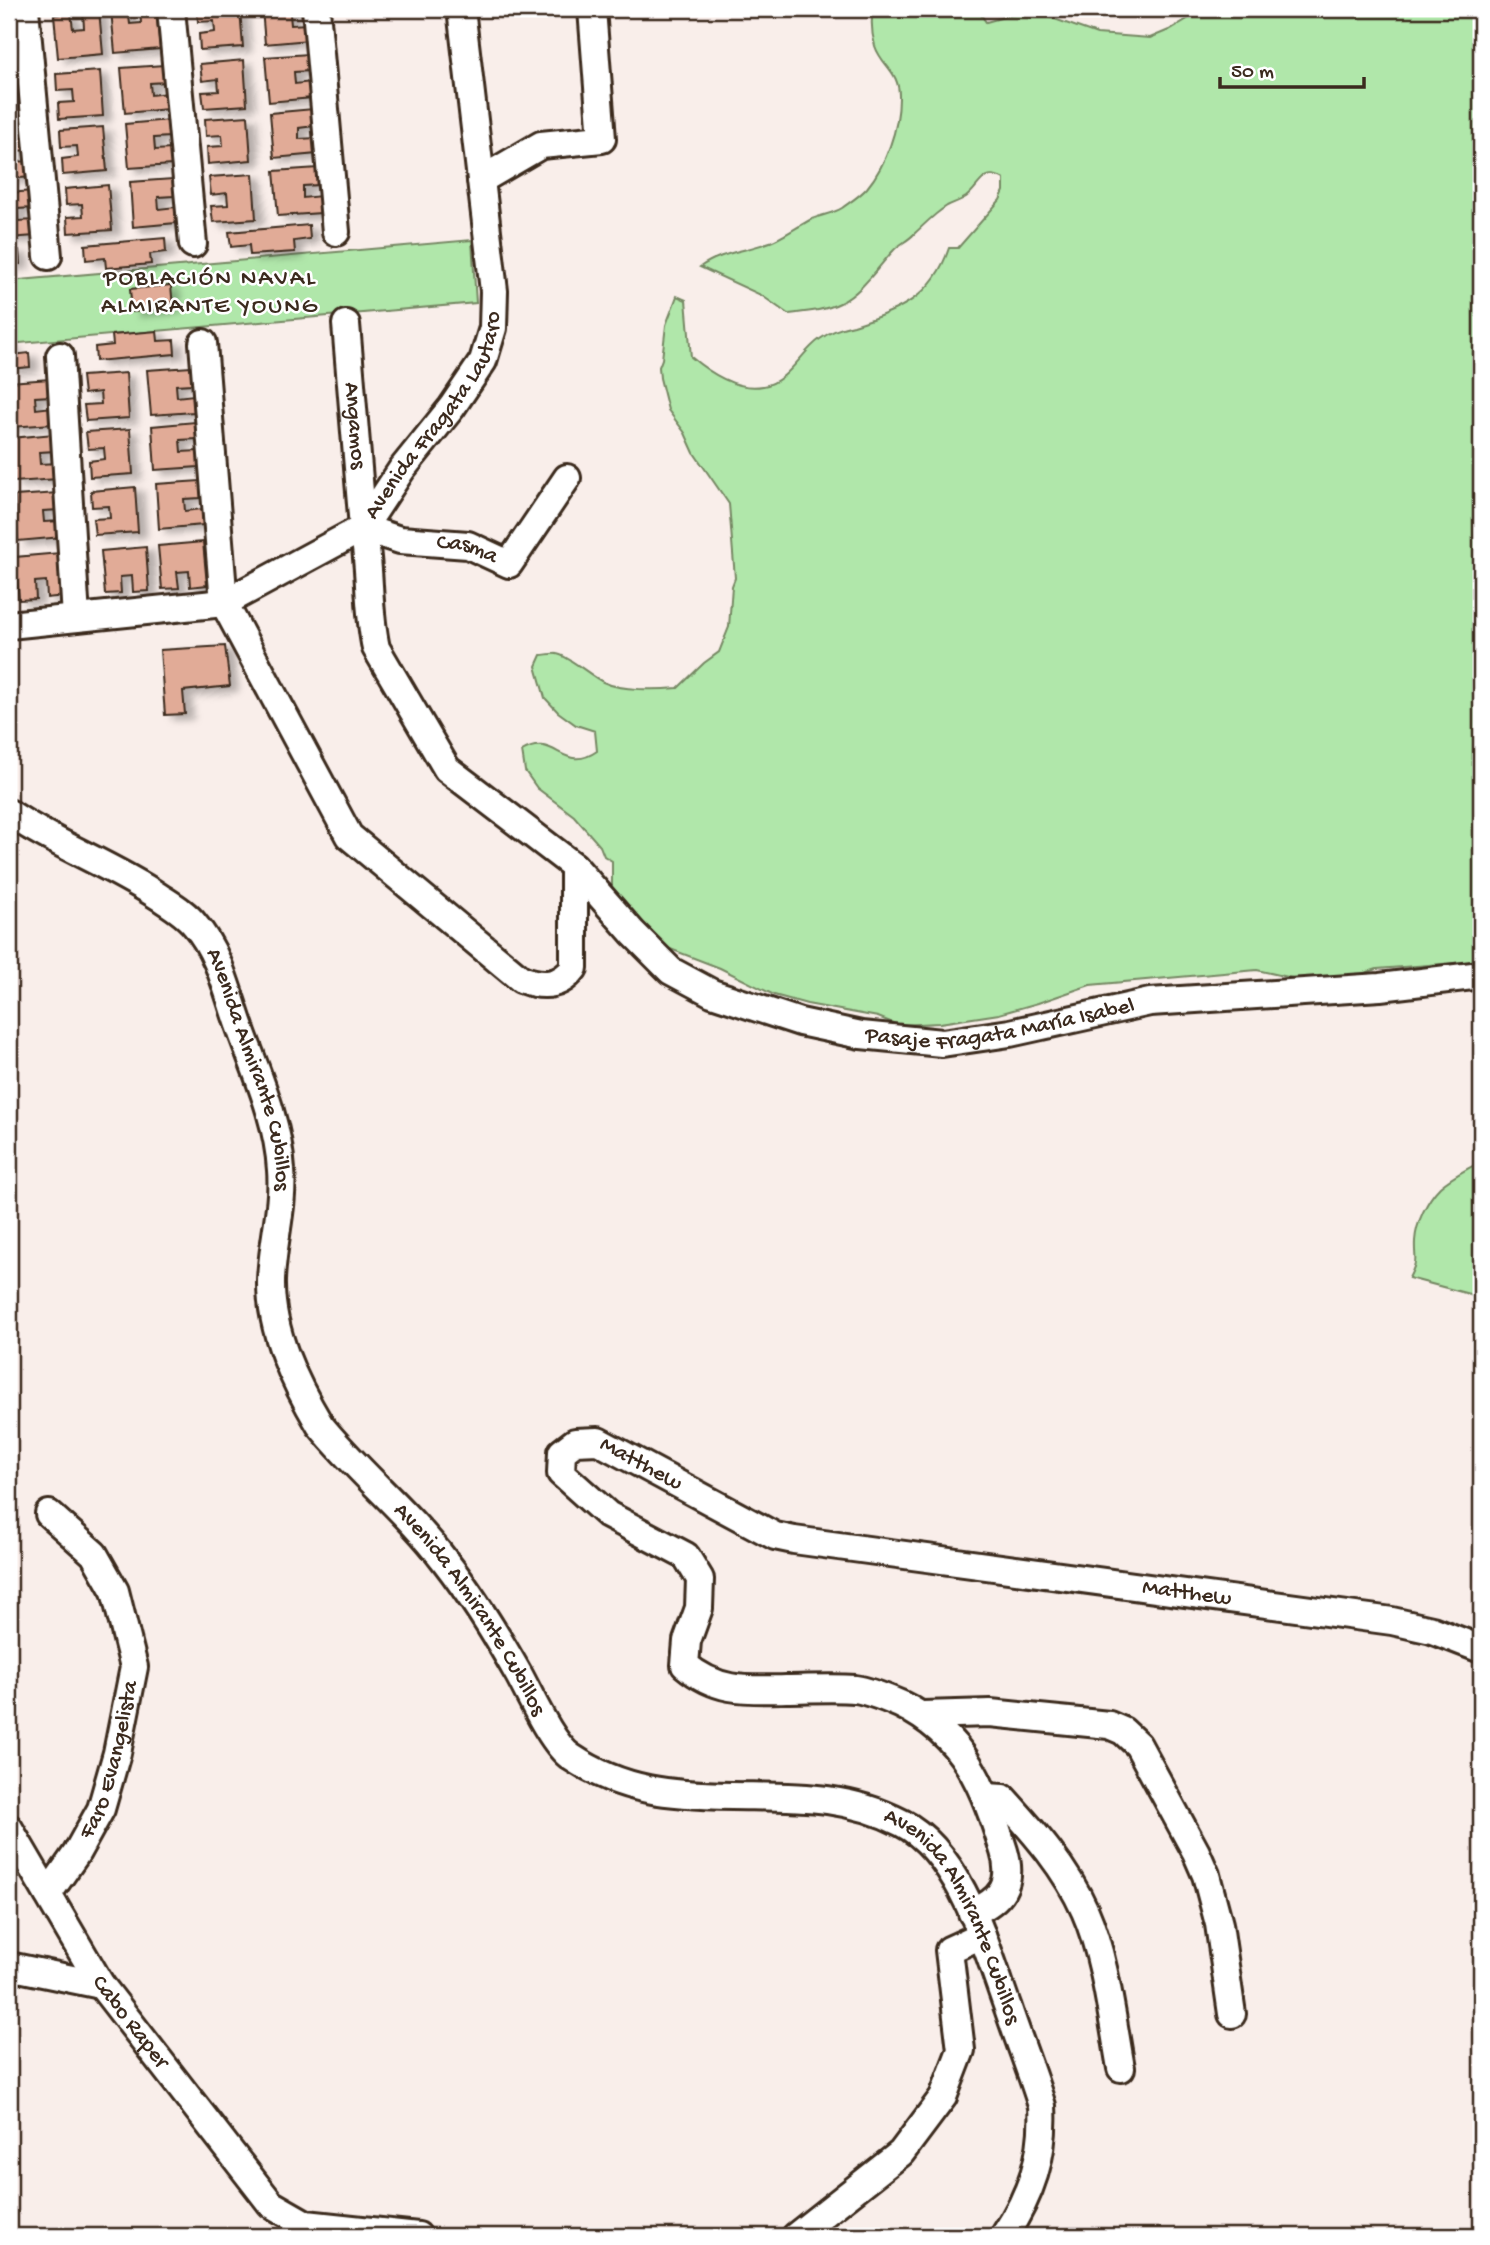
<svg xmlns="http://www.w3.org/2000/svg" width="1490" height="2245" font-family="'Gochi Hand',sans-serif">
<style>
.green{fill:#b0e7aa;stroke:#768864;stroke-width:2}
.building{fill:#e1ab97;stroke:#3b2a1e;stroke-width:2;filter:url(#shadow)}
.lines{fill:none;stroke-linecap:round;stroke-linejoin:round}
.minor-casing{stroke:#3b2a1e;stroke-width:32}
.minor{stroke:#fff;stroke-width:26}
.labels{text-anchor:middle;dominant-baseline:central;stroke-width:5;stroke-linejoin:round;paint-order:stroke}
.street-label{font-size:23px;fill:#3b2a1e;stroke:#fff}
.neighbourhood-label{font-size:24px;letter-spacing:2px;fill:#3b2a1e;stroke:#fff}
</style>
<defs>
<filter id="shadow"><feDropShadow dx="8" dy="4.5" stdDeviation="3.5" flood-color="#0004"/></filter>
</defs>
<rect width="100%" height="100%" fill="#f9eeea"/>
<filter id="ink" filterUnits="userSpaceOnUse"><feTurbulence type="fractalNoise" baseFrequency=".0143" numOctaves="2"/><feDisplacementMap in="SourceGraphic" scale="14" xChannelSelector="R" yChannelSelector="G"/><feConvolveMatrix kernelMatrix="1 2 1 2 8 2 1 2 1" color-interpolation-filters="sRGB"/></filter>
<g filter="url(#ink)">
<g class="green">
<path d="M873,9H977L986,22L1029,10L1097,34L1150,38L1169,30L1204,9H1481V961L1377,969L1346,979L1301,980L1257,970L1090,985L1038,1003L999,1014L940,1023L898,1025L878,1017L807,1004L774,995L720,968L665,947L650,934L615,895L612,886V861L604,856L600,846L574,816L537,788L525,771L522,751C555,731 563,775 597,751L595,731L576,725L558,712L545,698L536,666L541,655C546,655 552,653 557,654C567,655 591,676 603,682C621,691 658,690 678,688L704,663L719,652L729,627L732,586L735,578L729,504L694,453L685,433L668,410L660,378L659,367L662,359L666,325L677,296L686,300L691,357C710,373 737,391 763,386C788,382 801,352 820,339C831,331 841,328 854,325C899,311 933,297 949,248H958L1000,200L1004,191V179C982,167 981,186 966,197C960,201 953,203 947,206C934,214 925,224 914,234C908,241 899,244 893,251C877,268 862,292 840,303C824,311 805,312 788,314L761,295L700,267C722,251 750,251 775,240C788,234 800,225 812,219C821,215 835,213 842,208C850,202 860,196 867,188C886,165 899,128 899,98C900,71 882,67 875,46C872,35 871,20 873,9Z"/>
<path d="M472,240L476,303L9,344V281Z"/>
<path d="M1481,1161V1303L1469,1294L1409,1278C1419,1259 1414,1259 1415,1241C1416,1223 1427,1200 1440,1187C1451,1177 1468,1169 1481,1161Z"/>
</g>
<g class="building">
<path d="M128,9L130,24L141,23L140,9H156L160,49L115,53L111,10Z"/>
<path d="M197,9H240L243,47L200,50L199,34L215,32L214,21L198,22Z"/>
<path d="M262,9H306V12L290,14L291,25L307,24L309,40L265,44Z"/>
<path d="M99,10L103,54L58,58L54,15L71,13L73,29L84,28L83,12Z"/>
<path d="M12,19L16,63H9V20Z"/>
<path d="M309,54L310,71L294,72L295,84L311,82L312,98L269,102L265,57Z"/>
<path d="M244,60L247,105L204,108L202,92L219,91L218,79L202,81L200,64Z"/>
<path d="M164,65L166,82L150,83L151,95L167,93L168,109L125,113L121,68Z"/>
<path d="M100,71L103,116L59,119L58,103L74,102L73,90L57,91L56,74Z"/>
<path d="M23,77L24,94L9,95V78Z"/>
<path d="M9,101V107L25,106L27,122L9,123Z"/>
<path d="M313,109L315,126L299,128V139L316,138L317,154L274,158L270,113Z"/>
<path d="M248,116L251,160L208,164L207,147L223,146L222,135L206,136L205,119Z"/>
<path d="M169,120L170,137L154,138L155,150L171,149L172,165L129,168L125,124Z"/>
<path d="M103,127L107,171L63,175L62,159L78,157L77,146L61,147L60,130Z"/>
<path d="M28,133L29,150L13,151L14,162L30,161L31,177L9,179V134Z"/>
<path d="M318,168L319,185L303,186V198L320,196L321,213L278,216L274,171Z"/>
<path d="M253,174L256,219L213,222L211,206L228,205L227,193L211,195L209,177Z"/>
<path d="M173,179L174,196L158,197L159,209L175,207L176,223L133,227L130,182Z"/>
<path d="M108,185L112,230L68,233L67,217L83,216L82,204L66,205L65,189Z"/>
<path d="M32,191L33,208L17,209L18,221L34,220L35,236L9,238V193Z"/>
<path d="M309,225L310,239L294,241L295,252L250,255L249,245L231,247L229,232Z"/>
<path d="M165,238L166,252L150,254L151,264L106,268L105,258L86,260L85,245Z"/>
<path d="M9,250H19L20,264L9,265Z"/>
<path d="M171,285L173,308L132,312L130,289Z"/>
<path d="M157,331L158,341L174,340L175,354L96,361L95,347L113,345L112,335Z"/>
<path d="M9,344H12L13,355L29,353L30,367L9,369Z"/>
<path d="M191,367L192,384L176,385L177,397L193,395L194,412L151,415L147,370Z"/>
<path d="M126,373L129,418L86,421L84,405L101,404L100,392L84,394L82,376Z"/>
<path d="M50,379L51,396L35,397L36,409L52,407L53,424L10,427L9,382Z"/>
<path d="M195,422L197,439L180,440L181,452L198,451L199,467L155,470L152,426Z"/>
<path d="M130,429L133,474L90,477L89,461L105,459L104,448L88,449L86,432Z"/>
<path d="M54,434L56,451L39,452L40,464L57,463L58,479L14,482L11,438Z"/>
<path d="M200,481L201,498L184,499L185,511L202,509L203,525L159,529L156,484Z"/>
<path d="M135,487L138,532L95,535L93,519L110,518L109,506L92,507L91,491Z"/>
<path d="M58,493L60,510L43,511L44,522L61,521L62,537L18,541L15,496Z"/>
<path d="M203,542L207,585L190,587L189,571L177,572L179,588L162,589L158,546Z"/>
<path d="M146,547L149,591L133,592L132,576L120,577L121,593L105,594L101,551Z"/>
<path d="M60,553L64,596L47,598L46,581L35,582L36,599L19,600L15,557Z"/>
<path d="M225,646L230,686L183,691L185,714L165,715L160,650Z"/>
</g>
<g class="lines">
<defs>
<g id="minor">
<path d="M25,9L48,256"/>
<path d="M171,9L193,244"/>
<path d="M316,9L336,232"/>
<path d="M481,180L541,145L602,139L592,9"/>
<path id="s1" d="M346,324L363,528C371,568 367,608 376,648L447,769L574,866L633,933L671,971L712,993L800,1022L861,1035L942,1043L1010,1033L1150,1002L1380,987L1481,975"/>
<path d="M203,343L224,603L349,836L521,979C542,987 560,987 574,968V866"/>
<path d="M60,356L76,618"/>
<path id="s2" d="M363,528L400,540L468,545L509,564L567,478"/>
<path id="s3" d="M9,625L224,603L363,528L402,469L452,407L483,361L493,328L494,291L461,9"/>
<path id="s4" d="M9,813C56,845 110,864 158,896C170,904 186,913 195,925C218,951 227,990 238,1022C255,1070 278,1118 281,1170C284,1206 272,1244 271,1281C270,1332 295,1383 320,1425C359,1473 408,1512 445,1561C473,1597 497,1636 519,1675C531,1697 552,1744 571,1757C623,1792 673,1795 732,1796C793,1797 846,1794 902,1823C961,1853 987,1950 1008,2008C1019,2041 1032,2073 1042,2106C1045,2155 1031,2195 1004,2236"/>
<path d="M923,1715L990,1713L1109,1725L1123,1731L1138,1745L1196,1852L1206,1875L1219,1924L1232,2014"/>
<path d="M987,1797L1003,1798C1034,1832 1066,1868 1085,1911C1105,1956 1112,2018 1121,2068"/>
<path id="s5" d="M9,1828L101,1985L271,2204L306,2224L418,2236"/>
<path id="s6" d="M48,1894L76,1854L101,1809L117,1753L134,1667L115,1591L94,1554L49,1514"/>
<path id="s7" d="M972,1913C1001,1900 1014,1884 1004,1851C984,1787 965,1735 900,1704C886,1698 870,1691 855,1689C832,1687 808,1689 786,1689C746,1690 717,1692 685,1665L687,1641L699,1608L700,1579L686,1556L608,1515L561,1473L562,1452L575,1442L598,1441L775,1536L794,1540L1392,1621L1432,1630L1481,1649"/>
<path d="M9,1966L101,1985"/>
<path d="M796,2236L901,2153L943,2097L961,2050L949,1950L982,1935"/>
</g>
</defs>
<use href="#minor" class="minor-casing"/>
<use href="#minor" class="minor"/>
</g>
</g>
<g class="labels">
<g class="street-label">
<text stroke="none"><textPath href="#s3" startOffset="509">Avenida Fragata Lautaro</textPath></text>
<text stroke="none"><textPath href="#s1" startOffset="102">Angamos</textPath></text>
<text stroke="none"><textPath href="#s2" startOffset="107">Casma</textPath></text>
<text stroke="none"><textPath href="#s1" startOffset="1111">Pasaje Fragata María Isabel</textPath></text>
<text stroke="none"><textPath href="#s4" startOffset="374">Avenida Almirante Cubillos</textPath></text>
<text stroke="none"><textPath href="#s7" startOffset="864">Matthew</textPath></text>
<text stroke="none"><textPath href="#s7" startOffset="1432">Matthew</textPath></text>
<text stroke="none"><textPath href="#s4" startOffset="984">Avenida Almirante Cubillos</textPath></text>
<text stroke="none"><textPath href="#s6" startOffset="150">Faro Evangelista</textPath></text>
<text stroke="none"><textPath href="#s4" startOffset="1614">Avenida Almirante Cubillos</textPath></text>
<text stroke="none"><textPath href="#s5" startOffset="229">Cabo Raper</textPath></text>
</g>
<g class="neighbourhood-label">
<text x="210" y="279">POBLACIÓN NAVAL<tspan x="210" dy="28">ALMIRANTE YOUNG</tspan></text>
</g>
</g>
<rect width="1490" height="2245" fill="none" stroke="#fff" stroke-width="35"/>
<rect x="18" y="18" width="1455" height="2210" fill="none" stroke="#3b2a1e" stroke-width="2.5" filter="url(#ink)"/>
<path d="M1220 77v10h144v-10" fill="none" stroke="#3b2a1e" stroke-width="3.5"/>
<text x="1231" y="77" font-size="21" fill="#3b2a1e" stroke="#ffffff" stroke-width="5" paint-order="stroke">50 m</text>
</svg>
